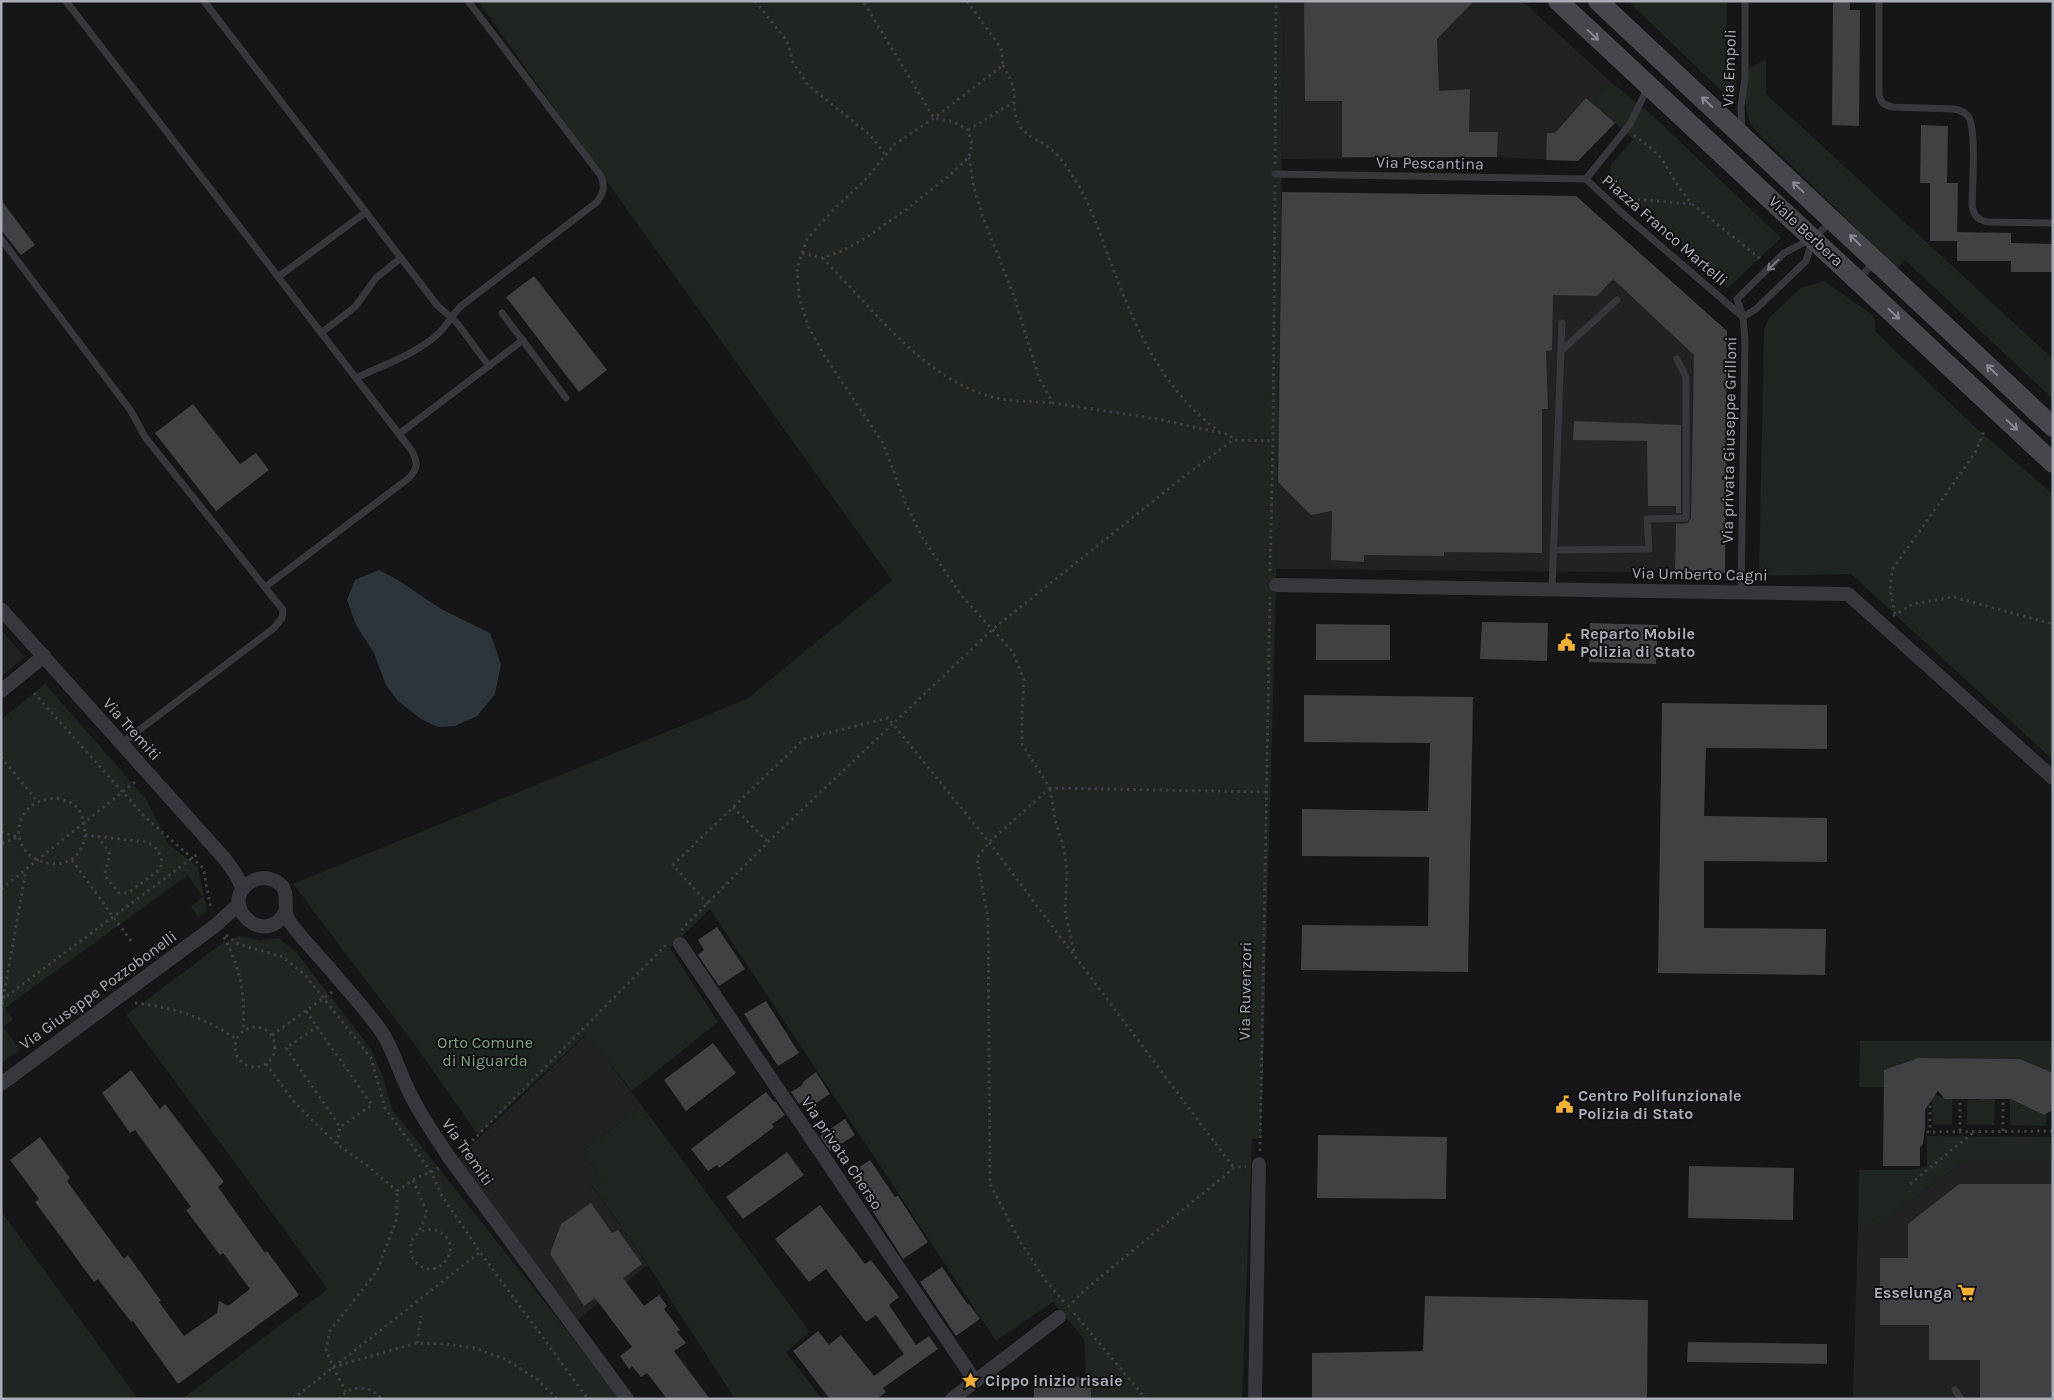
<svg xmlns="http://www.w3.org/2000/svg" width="2054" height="1400" font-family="Karla,sans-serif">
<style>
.built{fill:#222225}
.green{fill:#1e261f}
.water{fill:#2c353c}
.building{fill:#404145}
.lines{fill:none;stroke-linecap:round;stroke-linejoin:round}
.path{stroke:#3d3f44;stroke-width:3;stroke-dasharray:2.5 4;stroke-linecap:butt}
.lane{stroke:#37383d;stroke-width:7}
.street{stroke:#37383d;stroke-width:14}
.secondary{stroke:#45474d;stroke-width:20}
.oneway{stroke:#858993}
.oneway2{stroke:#757881}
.labels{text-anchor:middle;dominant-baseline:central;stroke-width:4;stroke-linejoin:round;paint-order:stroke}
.street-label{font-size:16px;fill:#a8adb8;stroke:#111113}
.poi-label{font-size:16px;font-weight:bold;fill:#a8adb8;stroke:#111113;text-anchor:start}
.park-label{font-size:16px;fill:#7fa381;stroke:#111113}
</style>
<rect width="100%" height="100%" fill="#161618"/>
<g class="built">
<path d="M1284,1H1522L1612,83L1594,103L1615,123L1578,161L1497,157L1282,159Z"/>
<path d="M1282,192L1576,196L1727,331L1725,573L1276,569Z"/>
<path d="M1,630L25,657L1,676Z"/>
<path d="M587,1034L642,1106L582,1151L601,1177L591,1185L648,1265L576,1321L456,1160Z"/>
<path d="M1967,1159H2053V1399L1853,1397L1858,1224H1878Z"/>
</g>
<g class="green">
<path d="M478,1H1284L1276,585L1261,1138L1252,1139L1242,1399H1087L1084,1339L1053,1302L996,1341L710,909L670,948L718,1022L632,1091L586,1034L478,1135L415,1045L293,884L747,699L892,580Z"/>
<path d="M1628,1H1727L1726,57L1737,67L1736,105Z"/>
<path d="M1766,59V94L2053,359V399L1905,260L1895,271L1853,231L1856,228L1755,130C1741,113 1747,89 1747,69Z"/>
<path d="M1612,83L1652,115L1781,238L1728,288L1609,177L1611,165L1633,139L1593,103Z"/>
<path d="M1824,281L1874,316L1876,332L1977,429L2053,494V760L1851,574L1759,576L1764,330L1769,318L1801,288Z"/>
<path d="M45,684L146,799L169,845L198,867L207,911L198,917L191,906L203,897L188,875L5,1008L13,1020L3,1027L20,1050L1,1063V720Z"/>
<path d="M240,936L260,940L279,938L296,952L371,1049L383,1077L392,1109L566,1329L619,1399H182L328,1289L126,1015L224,942Z"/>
<path d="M1860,1041H2053V1073L2020,1059L1918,1058L1884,1070V1087H1859Z"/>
<path d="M1935,1095L1952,1099V1125H1933L1932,1099Z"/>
<path d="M1983,1095H1990L1993,1099H1995L1994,1125H1967V1100H1980Z"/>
<path d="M2010,1096L2011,1099L2044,1115L2046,1114V1126L2010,1125Z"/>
<path d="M642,1106L810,1332L786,1352L822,1399H735L648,1265L591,1184L601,1177L582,1151Z"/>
<path d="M1927,1136L2053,1137V1159H1967L1878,1224H1858L1859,1170H1913L1927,1166Z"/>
<path d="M1,1211L138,1399H1Z"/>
</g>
<path class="water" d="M379,570L398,580L441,609L490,633L501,664L495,694L477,716L455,726L438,727L421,719L398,701L386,685L374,653L356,625L347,600L355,580Z"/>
<g class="building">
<path d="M1304,1H1474L1437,39L1439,91L1470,89L1469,132H1498L1497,157H1342V101H1305Z"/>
<path d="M1833,1H1850V10H1860L1859,126L1832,125Z"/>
<path d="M1586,98L1615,123L1578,161L1546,160L1547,133H1555Z"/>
<path d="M1921,125L1948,126L1947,183H1958L1957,241H1930V183H1920Z"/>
<path d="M1282,192L1576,196L1727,331L1725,573H1675L1676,524L1688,523L1691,518L1694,355L1613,279L1597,296L1553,295L1552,350L1546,351L1548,409H1542V553L1444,552V556L1364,555V562L1331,560L1332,511L1311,515L1278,482Z"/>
<path d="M1,200L35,245L21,255L1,230Z"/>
<path d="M1957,232L2011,233V243L2053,244V272H2011V261H1957Z"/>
<path d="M534,276L607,370L579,392L506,297Z"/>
<path d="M193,404L240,464L256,453L269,470L216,511L155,433Z"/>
<path d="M1574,421L1681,425V513H1676V506H1648L1647,441L1573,440Z"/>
<path d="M1482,622L1548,623L1547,661L1480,659Z"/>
<path d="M1590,623L1658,625L1656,664L1589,662Z"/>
<path d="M1316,624L1390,625V660H1316Z"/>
<path d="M1304,695L1473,697L1468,972L1301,970L1302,925L1428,926L1429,857L1302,856V809L1428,811L1430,743L1304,742Z"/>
<path d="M1662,703L1827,705V749L1706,748L1704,816L1827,818V862L1704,861V928L1826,929L1825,975L1658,973Z"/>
<path d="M717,927L745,969L719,986L698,955L704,950L698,940Z"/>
<path d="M766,1001L799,1053L778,1066L744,1014Z"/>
<path d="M713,1043L736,1073L686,1111L664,1080Z"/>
<path d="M1918,1058L2020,1059L2053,1073V1110L2044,1115L2011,1099H1945L1938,1091L1925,1110V1128L1923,1144L1920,1147V1166H1883L1884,1070Z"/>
<path d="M131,1070L160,1109L165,1104L224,1182L218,1187L265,1253L267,1251L299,1295L178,1384L133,1321L131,1322L98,1279L94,1282L35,1202L39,1199L10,1160L40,1137L70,1178L67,1181L124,1259L128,1255L161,1301L159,1302L184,1336L217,1313L219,1301L228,1306L250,1289L223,1253L220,1255L186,1210L191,1207L135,1130L130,1133L102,1093Z"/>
<path d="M816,1072L830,1094L807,1109L802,1102L799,1104L791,1092L801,1086L804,1081Z"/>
<path d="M766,1092L774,1102L775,1101L785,1115L772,1124L774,1127L719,1168L717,1165L708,1171L691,1149Z"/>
<path d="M845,1119L855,1135L830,1151L820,1136Z"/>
<path d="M1318,1135L1447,1137L1446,1199L1317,1198Z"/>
<path d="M787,1152L804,1175L743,1219L726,1197Z"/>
<path d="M870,1160L895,1197L898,1196L928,1242L903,1259L849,1174Z"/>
<path d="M1689,1166L1794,1168L1793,1220L1688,1218Z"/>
<path d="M1959,1184H2053V1399H1980V1360H1929V1325H1880V1258H1908V1224Z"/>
<path d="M591,1203L612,1233L618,1230L642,1264L623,1278L644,1306L659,1295L667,1306L664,1309L680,1330L677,1332L686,1343L674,1351L710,1399H667L647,1373L641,1377L632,1366L629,1369L620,1356L632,1347L595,1298L584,1306L550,1254L561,1224Z"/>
<path d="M820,1205L865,1264L871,1260L899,1297L889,1305L916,1345L929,1336L938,1349L883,1388L886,1392L877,1399H830L793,1351L818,1331L829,1345L841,1335L874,1376L904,1354L876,1315L866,1322L826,1269L809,1282L775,1239Z"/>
<path d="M942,1267L968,1305L969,1304L980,1319L956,1336L920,1282Z"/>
<path d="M1425,1296L1648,1300L1647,1399H1312V1353L1423,1351Z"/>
<path d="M1688,1342L1827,1344V1364L1687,1362Z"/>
<path d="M1091,1377V1399H1034V1378Z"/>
</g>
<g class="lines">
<g class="path">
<path d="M755,1L787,41L793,62L808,85L870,135L885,154"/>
<path d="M967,1L1001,48L1003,65L934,118L895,144L864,181L833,210L807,239L797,268L799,297L808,326L824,355L883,443L905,502L922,537L961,595L1013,652L1024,680L1022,714V744L1050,788L1267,792"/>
<path d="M1003,65C1008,75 1013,82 1014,93C1015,105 1013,115 1020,126C1026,137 1044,142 1053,151C1060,157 1067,167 1072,175C1093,206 1103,245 1117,279C1139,336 1168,395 1219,431"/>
<path d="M968,130L1014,102"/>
<path d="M1634,135L1651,148L1662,159L1678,186L1692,204L1762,260"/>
<path d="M969,157L974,188L984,220L1014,296L1039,378L1053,403L1158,419L1230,435L1233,440"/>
<path d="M1275,164L1276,1"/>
<path d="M1627,205L1633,199L1691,204"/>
<path d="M802,253L822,258L842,251L867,237L907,209L950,175L969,157L972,144L968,130L954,122L934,118L863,1"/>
<path d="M822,258C872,307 922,378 992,397C1011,402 1034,401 1053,403"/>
<path d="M1270,571L1273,441L1275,185"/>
<path d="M1895,614L1890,590L1892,570L1975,453L1984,431"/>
<path d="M1893,616L1913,604L1953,597L2053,624"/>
<path d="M34,693L145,817L201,866L204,872L211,910"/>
<path d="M1,757L38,802"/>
<path d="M1050,788L989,842L977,858L988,919L990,1184L1021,1243L1046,1281L1065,1303"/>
<path d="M1050,789L1055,820L1064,849L1067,872L1065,911L1074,952"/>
<path d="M57,798C62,800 68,801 72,803C86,813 89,838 79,852C67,870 37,866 25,850C12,834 20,810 38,802C44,799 51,799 57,798Z"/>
<path d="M733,807L768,842"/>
<path d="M1,832L18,837L1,844"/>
<path d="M85,835L147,842C157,847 166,859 159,870L128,893H119L106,877L105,872L110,854L98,836"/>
<path d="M72,860L131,941"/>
<path d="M1,889L135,782"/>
<path d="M708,904L673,865L804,739L888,718L989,842L1234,1168"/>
<path d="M681,930L768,842L993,629L1186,475L1233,440L1273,441"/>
<path d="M226,935L238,944L283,957L305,975L371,1058L385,1108L431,1172L442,1196L480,1252L588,1399"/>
<path d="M224,937C240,966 246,997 243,1030"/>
<path d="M1,997L4,998L199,853"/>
<path d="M135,1003C173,1007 206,1018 236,1039"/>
<path d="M1,1011L26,870"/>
<path d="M306,1011L317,1027"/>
<circle cx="255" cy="1047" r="20"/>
<path d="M317,1027L372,1105L340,1127L286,1048Z"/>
<path d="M272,1035L332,992"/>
<path d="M266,1064L295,1103L313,1121L337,1144L369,1167L397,1191"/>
<path d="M2003,1096V1131"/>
<path d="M1930,1099V1132"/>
<path d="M1960,1131V1096"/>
<path d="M1920,1132L2053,1131"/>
<path d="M337,1144L340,1127"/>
<path d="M463,1150L666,945"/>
<path d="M1260,1151L1270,597"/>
<path d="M413,1180L427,1213L419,1232L411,1241V1255C432,1293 474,1243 433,1229L419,1232"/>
<path d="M1910,1184L1975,1131"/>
<path d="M397,1191L413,1180L439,1168"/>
<path d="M1068,1307L1087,1288L1234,1168L1246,1166"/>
<path d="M1074,1313L1146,1399"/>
<path d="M417,1343L421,1316"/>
<path d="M333,1367L417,1343L445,1344L474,1348L505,1359L538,1380L557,1399"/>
<path d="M346,1392L333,1367L326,1349L330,1331L377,1271L397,1218V1191"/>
<path d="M293,1399L480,1252"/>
<path d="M339,1399C349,1385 371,1384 381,1399"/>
</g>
<g class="lane">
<path d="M66,1L412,451C418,463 418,468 409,478L265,587"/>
<path d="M204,1L437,305L457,323L489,366"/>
<path d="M1879,1V95C1881,103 1884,105 1892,107L1954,109C1959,110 1964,111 1968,116C1977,129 1972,188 1972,206C1974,216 1978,220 1988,222L2053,223"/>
<path d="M1742,130L1741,106L1745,78V1"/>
<path d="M1275,174L1586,179"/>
<path d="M1586,179L1621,212L1743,317"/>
<path d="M1586,179L1630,124L1648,87"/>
<path d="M1,239L131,411L145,437L283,610L282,618L274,628L122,743"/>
<path d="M278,277L366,212"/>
<path d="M1858,280L1874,262"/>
<path d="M502,313L566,398"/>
<path d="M1743,317L1756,309L1806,261L1812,242"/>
<path d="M321,333L355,307L376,278L401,258"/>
<path d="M1561,351L1617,300"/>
<path d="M356,378C383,365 417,354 439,333C447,325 453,314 461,306L597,202C604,192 605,186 601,176L468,1"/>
<path d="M399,434L523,340"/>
<path d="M1555,550L1649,549L1647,519L1686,518V377L1677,359"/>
<path d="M1552,589L1562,323"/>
<path d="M1741,592L1745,341L1743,317L1737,299L1784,253L1813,238L1831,222"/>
<path d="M1955,1390L1961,1399"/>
</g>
<g class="street">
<path d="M1276,585L1848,594L2053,778"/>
<path d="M1,609L224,858L235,873L243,889"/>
<path d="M1,691L44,656"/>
<path d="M286,910C267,951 217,905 249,883C255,879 263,877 270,879C294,886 282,904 287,917C291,928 325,962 335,975C351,994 369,1013 383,1034C393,1050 398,1068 406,1085C418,1112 435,1136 451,1160L627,1399"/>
<path d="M680,944L975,1381"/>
<path d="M1,1084L216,925L239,904"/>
<path d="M952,1399L1059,1317"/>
<path d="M1255,1399L1259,1164"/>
</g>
<g class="secondary">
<path d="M1558,1L2053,463"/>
<path d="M1598,1L2053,427"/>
</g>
</g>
<defs><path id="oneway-shaft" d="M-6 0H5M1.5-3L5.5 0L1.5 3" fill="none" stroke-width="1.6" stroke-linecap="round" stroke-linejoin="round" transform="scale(1.25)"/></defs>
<g class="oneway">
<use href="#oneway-shaft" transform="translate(1593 35) rotate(43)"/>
<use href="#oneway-shaft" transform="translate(1707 102) rotate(-137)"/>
<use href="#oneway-shaft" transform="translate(1798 187) rotate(-137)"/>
<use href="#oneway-shaft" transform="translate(1855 240) rotate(-136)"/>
<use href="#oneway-shaft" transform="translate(1894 314) rotate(43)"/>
<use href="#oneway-shaft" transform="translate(1992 370) rotate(-136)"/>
<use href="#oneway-shaft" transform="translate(2012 425) rotate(43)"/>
</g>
<use class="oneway2" href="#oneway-shaft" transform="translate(1773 265) rotate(137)"/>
<defs>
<symbol id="civic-bare" viewBox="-9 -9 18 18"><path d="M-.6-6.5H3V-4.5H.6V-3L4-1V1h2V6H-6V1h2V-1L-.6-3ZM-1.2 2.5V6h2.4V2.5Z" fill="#f2b134" stroke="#111113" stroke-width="2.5" paint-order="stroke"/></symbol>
<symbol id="supermarket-bare" viewBox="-9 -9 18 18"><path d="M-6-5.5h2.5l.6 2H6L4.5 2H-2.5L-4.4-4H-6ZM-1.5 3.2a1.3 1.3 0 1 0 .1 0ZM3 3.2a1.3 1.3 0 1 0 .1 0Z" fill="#f2b134" stroke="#111113" stroke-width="2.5" paint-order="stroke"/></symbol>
<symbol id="sight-bare" viewBox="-9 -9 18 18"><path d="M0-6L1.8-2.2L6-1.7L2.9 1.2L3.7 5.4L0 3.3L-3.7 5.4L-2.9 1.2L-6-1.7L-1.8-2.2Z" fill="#f2b134" stroke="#111113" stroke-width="2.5" paint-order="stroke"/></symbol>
</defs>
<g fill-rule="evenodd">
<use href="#civic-bare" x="1554" y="630" width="25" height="25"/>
<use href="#civic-bare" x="1552" y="1092" width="25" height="25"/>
<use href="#supermarket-bare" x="1954" y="1280" width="25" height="25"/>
<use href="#sight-bare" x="958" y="1368" width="25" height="25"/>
</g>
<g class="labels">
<g class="street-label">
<text transform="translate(1729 68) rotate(-88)">Via Empoli</text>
<text transform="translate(1430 163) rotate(1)">Via Pescantina</text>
<text transform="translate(1665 230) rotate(41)">Piazza Franco Martelli</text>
<text transform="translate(1806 231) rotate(43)">Viale Berbera</text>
<text transform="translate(1729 440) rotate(-89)">Via privata Giuseppe Grilloni</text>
<text transform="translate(1700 574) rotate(1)">Via Umberto Cagni</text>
<text transform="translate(132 729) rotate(48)">Via Tremiti</text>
<text transform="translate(98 990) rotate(-36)">Via Giuseppe Pozzobonelli</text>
<text transform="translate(1245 991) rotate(-89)">Via Ruvenzori</text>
<text transform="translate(468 1152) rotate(55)">Via Tremiti</text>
<text transform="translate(842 1153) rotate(56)">Via privata Cherso</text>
</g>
<g class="poi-label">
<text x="1580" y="633">Reparto Mobile<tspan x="1580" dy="18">Polizia di Stato</tspan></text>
<text x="1578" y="1095">Centro Polifunzionale<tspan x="1578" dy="18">Polizia di Stato</tspan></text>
<text x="1952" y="1292" text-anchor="end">Esselunga</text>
<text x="985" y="1380">Cippo inizio risaie</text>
</g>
<g class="park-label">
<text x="485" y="1042">Orto Comune<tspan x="485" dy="18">di Niguarda</tspan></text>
</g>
</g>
<rect width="2054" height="1400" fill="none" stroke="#a8adb8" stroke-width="5"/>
</svg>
